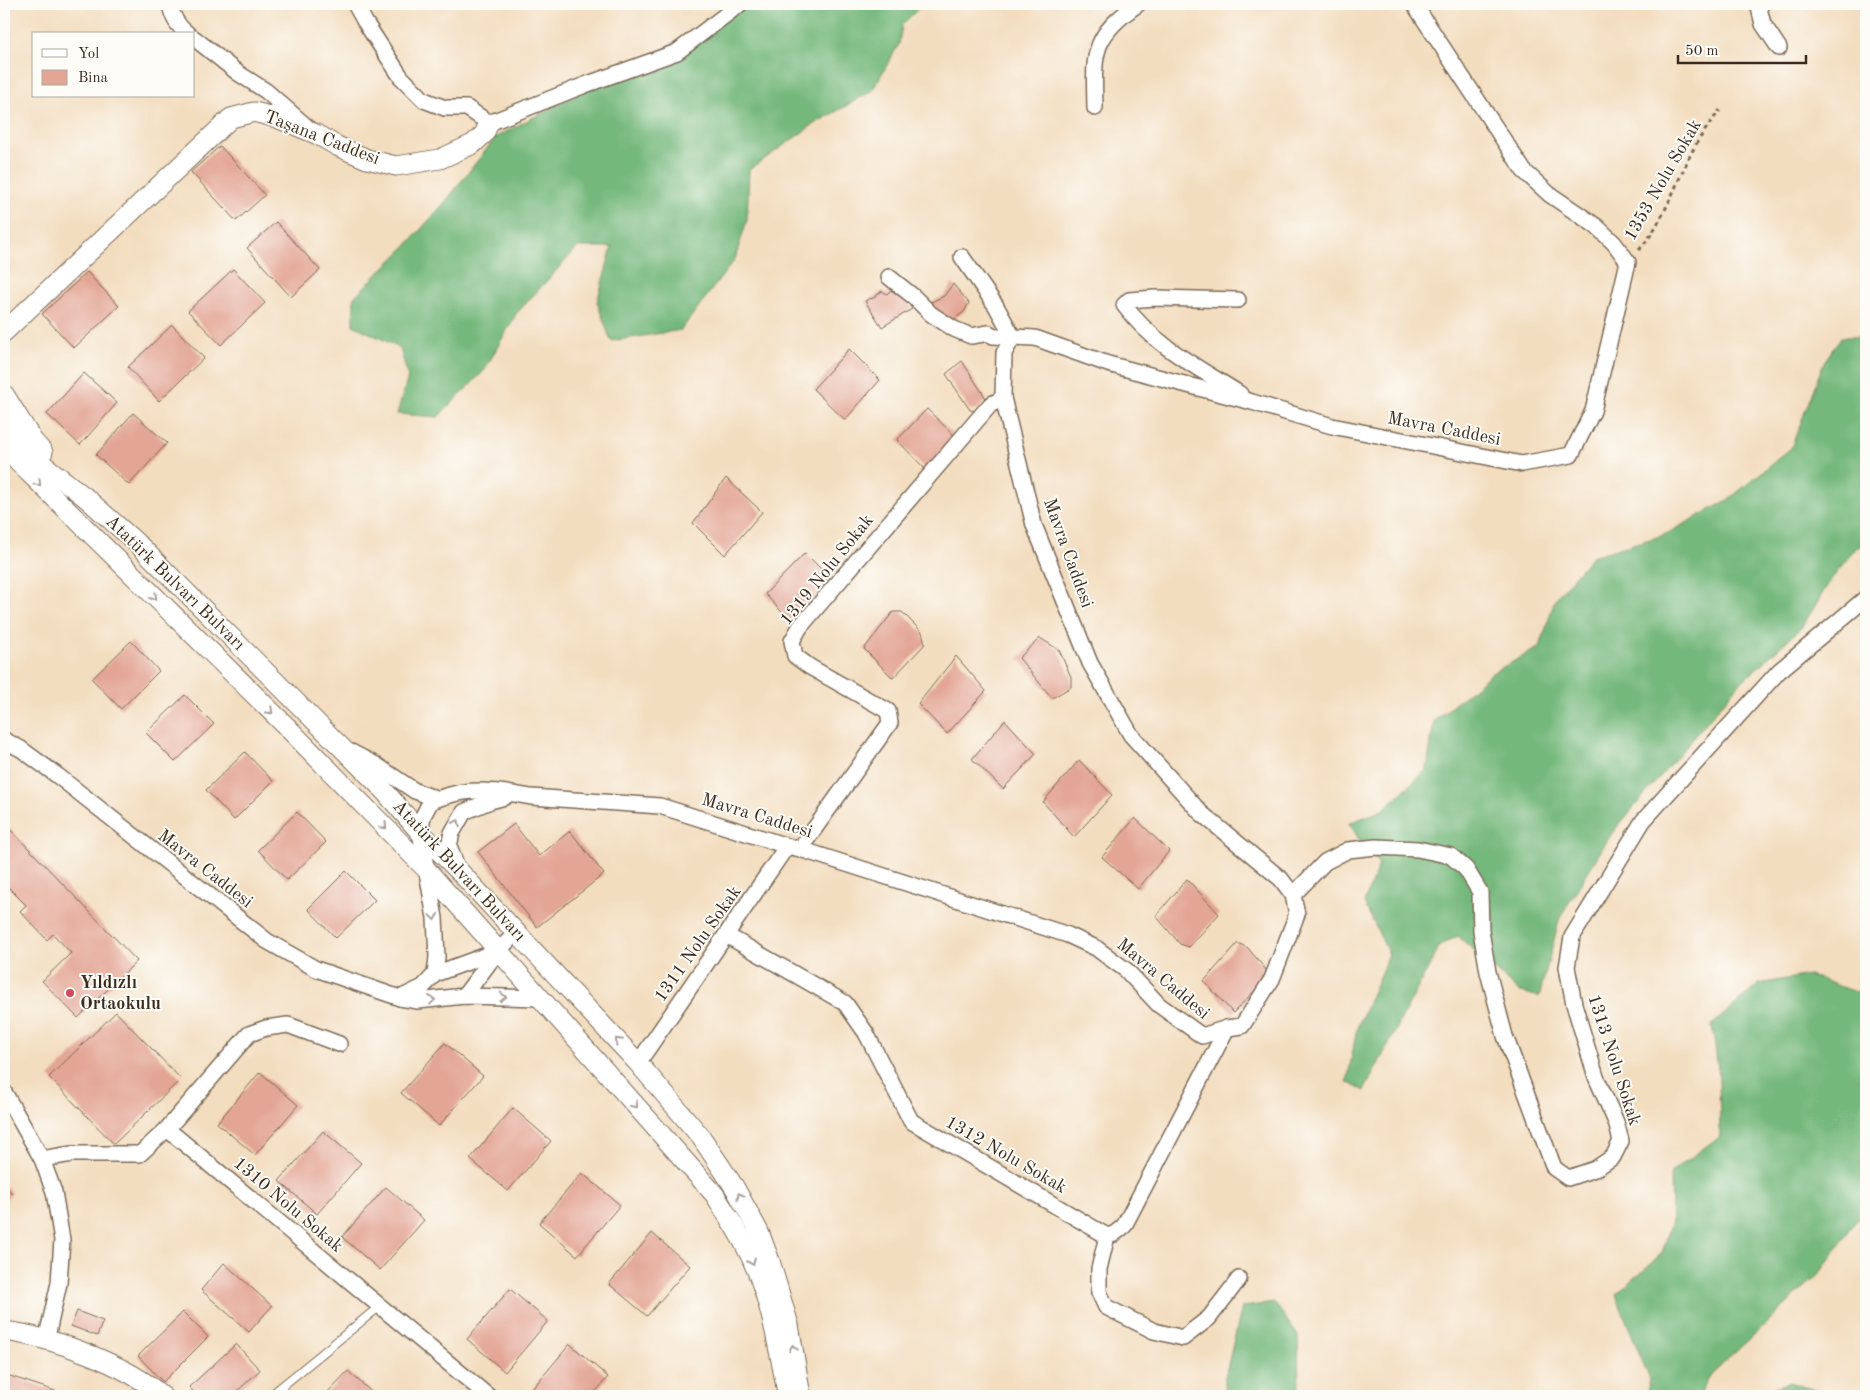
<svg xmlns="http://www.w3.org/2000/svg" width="1870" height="1400" font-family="'Old Standard TT',serif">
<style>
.forest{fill:#74b87b;stroke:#58714c}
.building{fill:#e3a594}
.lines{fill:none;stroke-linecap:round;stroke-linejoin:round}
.service-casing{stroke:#7b6956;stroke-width:10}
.minor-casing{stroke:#7b6956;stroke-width:18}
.tertiary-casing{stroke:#7b6956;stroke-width:21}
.path{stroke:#7b6956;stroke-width:3;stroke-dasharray:4 4;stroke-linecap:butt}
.service{stroke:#fff;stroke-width:8}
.minor{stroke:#fff;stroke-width:15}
.tertiary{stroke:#fff;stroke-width:19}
.oneway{stroke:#a79f9a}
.poi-dot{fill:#d1495b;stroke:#fdfcf7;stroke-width:2}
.labels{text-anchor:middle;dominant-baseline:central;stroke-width:4;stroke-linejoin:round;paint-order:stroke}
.street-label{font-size:18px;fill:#3b2a1e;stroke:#fdfcf7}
.poi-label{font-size:18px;font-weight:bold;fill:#3b2a1e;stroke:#fdfcf7;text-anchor:start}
</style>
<rect width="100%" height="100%" fill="#fdfcf7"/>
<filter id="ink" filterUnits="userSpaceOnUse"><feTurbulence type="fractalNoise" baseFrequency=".02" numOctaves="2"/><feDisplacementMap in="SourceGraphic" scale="10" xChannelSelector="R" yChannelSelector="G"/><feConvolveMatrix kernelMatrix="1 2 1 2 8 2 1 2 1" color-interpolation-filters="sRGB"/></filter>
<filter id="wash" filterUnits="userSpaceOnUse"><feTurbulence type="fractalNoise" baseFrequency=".0096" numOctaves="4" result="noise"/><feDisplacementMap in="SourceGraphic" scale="20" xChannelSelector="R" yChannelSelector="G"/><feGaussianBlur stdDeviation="1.12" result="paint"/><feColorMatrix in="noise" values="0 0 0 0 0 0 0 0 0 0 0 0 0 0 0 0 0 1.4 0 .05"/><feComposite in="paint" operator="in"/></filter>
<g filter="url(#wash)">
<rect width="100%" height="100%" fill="#f3ddbf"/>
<g class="forest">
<path d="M755,4H923L902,25L899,44L872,91L814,124L749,170L747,220L735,259L681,330L611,341L597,302L612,247H578L516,314L484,371L438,417L397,414L408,377L400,348L353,325L354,297L406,246L446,201L496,137L678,41Z"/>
<path d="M1841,337H1862L1866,341V544L1856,548L1830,581L1802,627L1738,685L1612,833L1560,917L1539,997L1518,991L1458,936L1440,945L1364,1091L1347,1082L1357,1028L1389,954L1364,903L1379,864L1364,847L1349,823L1383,810L1427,769L1434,721L1492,673L1540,647L1555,599L1592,556L1664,535L1728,500L1791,448L1824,362Z"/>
<path d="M1809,975L1866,996V1206L1820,1273L1709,1377L1699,1396H1646L1650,1380L1616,1295L1662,1253L1672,1221L1671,1172L1720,1136L1719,1076L1712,1025L1759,984Z"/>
<path d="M1275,1303L1298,1336L1299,1396H1225L1224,1381L1242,1307Z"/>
<path d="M1789,1382L1834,1396H1767L1765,1391Z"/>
</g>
<g id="blocks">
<g class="building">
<path d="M220,146L265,195L236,221L191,172Z"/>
<path d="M276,222L320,270L291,297L247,248Z"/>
<path d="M233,269L265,303L221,345L188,311Z"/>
<path d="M87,272L119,306L74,348L42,314Z"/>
<path d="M953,284L969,303L964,312L949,323L929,303L944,296Z"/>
<path d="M891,290L899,296H903L912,309L882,327L865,301L871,298L872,299L882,291L887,294Z"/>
<path d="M172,325L204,358L159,401L128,367Z"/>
<path d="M849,349L880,380L845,420L813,389Z"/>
<path d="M962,361L987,400L976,411L970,410L946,374Z"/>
<path d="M84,373L117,403L80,445L47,414Z"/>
<path d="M927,409L957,438L928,472L897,440Z"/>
<path d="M133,413L167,443L129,485L96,455Z"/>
<path d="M726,478L762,512L725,555L693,523Z"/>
<path d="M805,553L833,581L794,625L765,594Z"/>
<path d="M893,612H902L922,632L925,644L893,678L864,649Z"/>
<path d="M1040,638L1059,650L1071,677V687L1052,698L1019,658Z"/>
<path d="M131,641L159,671L121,709L92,679Z"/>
<path d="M956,656L986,691L947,734L918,704Z"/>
<path d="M185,695L214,724L175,762L146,733Z"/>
<path d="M1005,720L1036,754L1003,789L972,759Z"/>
<path d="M245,752L273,781L234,820L206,790Z"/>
<path d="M1079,760L1112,795L1074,837L1043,802Z"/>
<path d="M297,812L326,842L287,880L258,850Z"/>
<path d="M1135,818L1169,851L1138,889L1102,857Z"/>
<path d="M5,824L137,961L78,1018L42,981L71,953L53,934L47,940L20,911L26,905L8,887L4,892Z"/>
<path d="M514,824L539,856L570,831L604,874L537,927L478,852Z"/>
<path d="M346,871L375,900L336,938L308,909Z"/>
<path d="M1187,879L1219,914L1189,947L1180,944L1156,916Z"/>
<path d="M1238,943L1248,948L1270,975L1233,1013L1204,981Z"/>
<path d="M116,1012L181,1079L114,1144L49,1077Z"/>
<path d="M445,1043L483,1076L439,1126L401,1093Z"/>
<path d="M260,1072L298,1105L255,1155L217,1123Z"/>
<path d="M513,1108L551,1141L508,1191L470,1159Z"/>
<path d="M323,1131L361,1163L317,1214L279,1181Z"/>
<path d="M582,1173L620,1205L577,1256L539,1223Z"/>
<path d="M4,1185L12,1193L4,1201Z"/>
<path d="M386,1187L424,1220L380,1270L342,1237Z"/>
<path d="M652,1233L690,1266L647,1316L609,1284Z"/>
<path d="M224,1263L272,1306L249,1332L201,1290Z"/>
<path d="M510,1289L548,1321L505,1372L467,1339Z"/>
<path d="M77,1311L103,1321L97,1336L71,1326Z"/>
<path d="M183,1312L208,1337L163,1382L138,1356Z"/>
<path d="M236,1344L260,1370L232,1396H197L189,1387Z"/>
<path d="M570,1344L608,1377L592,1396H529L527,1395Z"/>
<path d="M348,1371L376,1396H324Z"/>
<path d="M4,1374L61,1393L60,1396H4Z"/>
</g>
</g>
</g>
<g filter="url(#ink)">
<use href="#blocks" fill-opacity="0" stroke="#7b6956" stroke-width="1"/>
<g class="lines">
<defs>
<path id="service" d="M270,1396L380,1306"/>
<g id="minor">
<path d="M170,4C172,17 177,26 188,34"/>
<path d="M355,4L365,22L401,77L424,100L445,108H467L489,123L585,85L677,52L740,4"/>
<path d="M1758,4L1763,24L1779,48"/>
<path d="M194,38L238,73L266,91L307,127"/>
<path d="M1095,108C1094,55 1090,37 1138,4"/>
<path d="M889,277L914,297L931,314L954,329L971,336L989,333L993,336L1013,337L996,306L962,257"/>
<path d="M1238,300L1155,298L1129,300L1124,305C1153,345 1199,368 1240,394"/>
<path d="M4,740L21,749L58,776L267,941L316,969L400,998L418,1001L464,996L541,998"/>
<path d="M351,752L376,765L415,791L437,799"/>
<path d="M800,849L890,723L888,711L810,667L795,656L792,641L800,627L990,405L1003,398"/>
<path d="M457,867L449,846L452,833L464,812L490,801L505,797"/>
<path d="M1293,895L1325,862L1348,850L1376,847L1418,849L1451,856L1466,869L1480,892L1481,931L1488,972L1505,1036L1554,1168L1568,1178L1595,1169L1613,1157L1621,1141L1616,1122L1596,1077L1574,1004L1567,967L1572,937L1643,821L1779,671L1866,598"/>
<path d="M726,935L845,1003L866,1033L911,1121L1107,1236L1114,1234L1124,1226L1227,1028"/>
<path d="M435,974L498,951"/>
<path d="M464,996L498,951L517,932"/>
<path d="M400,998L423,987L435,974L437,957L435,918L420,832L423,816L433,797L437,799C446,796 455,793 464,792C485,789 510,793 531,797L660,806L787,846L800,849L1068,935L1096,948L1126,970L1159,1005L1202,1036L1227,1028L1242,1026L1272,979L1297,914L1293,895L1281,879L1201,813L1131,735L1090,663L1034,525L1003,398L1004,353L1013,337L1035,338L1108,364L1252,402L1332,426L1522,464L1571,455L1593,411L1628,262L1614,243L1596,226L1549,194L1524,171L1414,4"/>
<path d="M638,1063L787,846"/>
<path d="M4,1092L42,1159L54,1192L62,1240L59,1283L46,1341"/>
<path d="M167,1129L249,1034L266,1028L288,1025L339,1044"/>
<path d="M42,1159L72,1154H140L167,1129L488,1396"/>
<path d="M1107,1236L1099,1269V1292L1106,1307L1154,1331L1183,1338L1209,1318L1239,1279"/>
</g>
<g id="tertiary">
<path d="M4,332L231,118L254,112L277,118L316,134L337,146L367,159L396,166L440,159L473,144L484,134L489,123"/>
<path d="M4,394L33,441L43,452"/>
<path d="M4,422L27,452L85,497L140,546L379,785L420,832L457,869L638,1063L701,1137L735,1188L759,1232L770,1261L789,1325L801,1396"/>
<path d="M4,448L285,725L426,869L715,1195C725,1212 736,1228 745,1245C768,1288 777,1339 786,1387"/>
<path d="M4,1331C51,1337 127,1364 162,1396"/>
</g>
</defs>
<use href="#service" class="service-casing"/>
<use href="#minor" class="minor-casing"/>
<use href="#tertiary" class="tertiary-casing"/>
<path class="path" d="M1639,250C1664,222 1676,182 1694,148C1701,135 1711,122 1720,110"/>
<use href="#service" class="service"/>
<use href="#minor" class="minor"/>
<use href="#tertiary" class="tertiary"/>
</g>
<defs><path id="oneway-chevron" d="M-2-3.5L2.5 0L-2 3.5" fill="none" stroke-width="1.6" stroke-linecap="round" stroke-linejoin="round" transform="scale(1.25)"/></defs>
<g class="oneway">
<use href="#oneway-chevron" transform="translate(38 483) rotate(45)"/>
<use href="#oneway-chevron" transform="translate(154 597) rotate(45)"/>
<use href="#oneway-chevron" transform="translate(270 711) rotate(45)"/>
<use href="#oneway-chevron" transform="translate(457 823) rotate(-62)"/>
<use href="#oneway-chevron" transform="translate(384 826) rotate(46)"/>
<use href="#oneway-chevron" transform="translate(434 917) rotate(82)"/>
<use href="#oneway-chevron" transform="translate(503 997) rotate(2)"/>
<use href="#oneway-chevron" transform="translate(432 1000) rotate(-7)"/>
<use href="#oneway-chevron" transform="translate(618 1041) rotate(-133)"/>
<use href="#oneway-chevron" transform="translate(635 1105) rotate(49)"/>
<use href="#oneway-chevron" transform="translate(740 1196) rotate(-119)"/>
<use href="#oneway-chevron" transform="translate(752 1262) rotate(67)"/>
<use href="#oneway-chevron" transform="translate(793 1348) rotate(-100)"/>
</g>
</g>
<circle class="poi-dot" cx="70" cy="993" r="5"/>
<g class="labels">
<g class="street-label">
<text transform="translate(322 138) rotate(21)">Taşana Caddesi</text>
<text transform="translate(1663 180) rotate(-60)">1353 Nolu Sokak</text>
<text transform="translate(1444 429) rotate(11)">Mavra Caddesi</text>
<text transform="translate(1068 553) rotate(70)">Mavra Caddesi</text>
<text transform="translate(827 570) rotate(-51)">1319 Nolu Sokak</text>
<text transform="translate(175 583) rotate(44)">Atatürk Bulvarı Bulvarı</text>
<text transform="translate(757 816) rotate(17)">Mavra Caddesi</text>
<text transform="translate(205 869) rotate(38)">Mavra Caddesi</text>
<text transform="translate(459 871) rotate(47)">Atatürk Bulvarı Bulvarı</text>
<text transform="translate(698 944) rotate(-55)">1311 Nolu Sokak</text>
<text transform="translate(1163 979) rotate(40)">Mavra Caddesi</text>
<text transform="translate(1614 1060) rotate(72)">1313 Nolu Sokak</text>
<text transform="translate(1006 1155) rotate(30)">1312 Nolu Sokak</text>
<text transform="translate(288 1205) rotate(40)">1310 Nolu Sokak</text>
</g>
<g class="poi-label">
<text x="80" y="983">Yıldızlı<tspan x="80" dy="21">Ortaokulu</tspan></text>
</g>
</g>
<rect width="1870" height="1400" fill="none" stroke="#fdfcf7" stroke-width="20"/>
<rect x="32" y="32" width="162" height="65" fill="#fdfcf7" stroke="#afa8a0"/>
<rect x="42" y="49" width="25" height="8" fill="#ffffff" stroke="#afa8a0"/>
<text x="78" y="58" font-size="15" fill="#3b2a1e">Yol</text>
<rect x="42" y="70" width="25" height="15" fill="#e3a594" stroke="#afa8a0"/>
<text x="78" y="82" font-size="15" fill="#3b2a1e">Bina</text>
<path d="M1678 55v8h128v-8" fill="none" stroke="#3b2a1e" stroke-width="2.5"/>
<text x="1685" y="55" font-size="15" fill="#3b2a1e" stroke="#fdfcf7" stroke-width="4" paint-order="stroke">50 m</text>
</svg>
